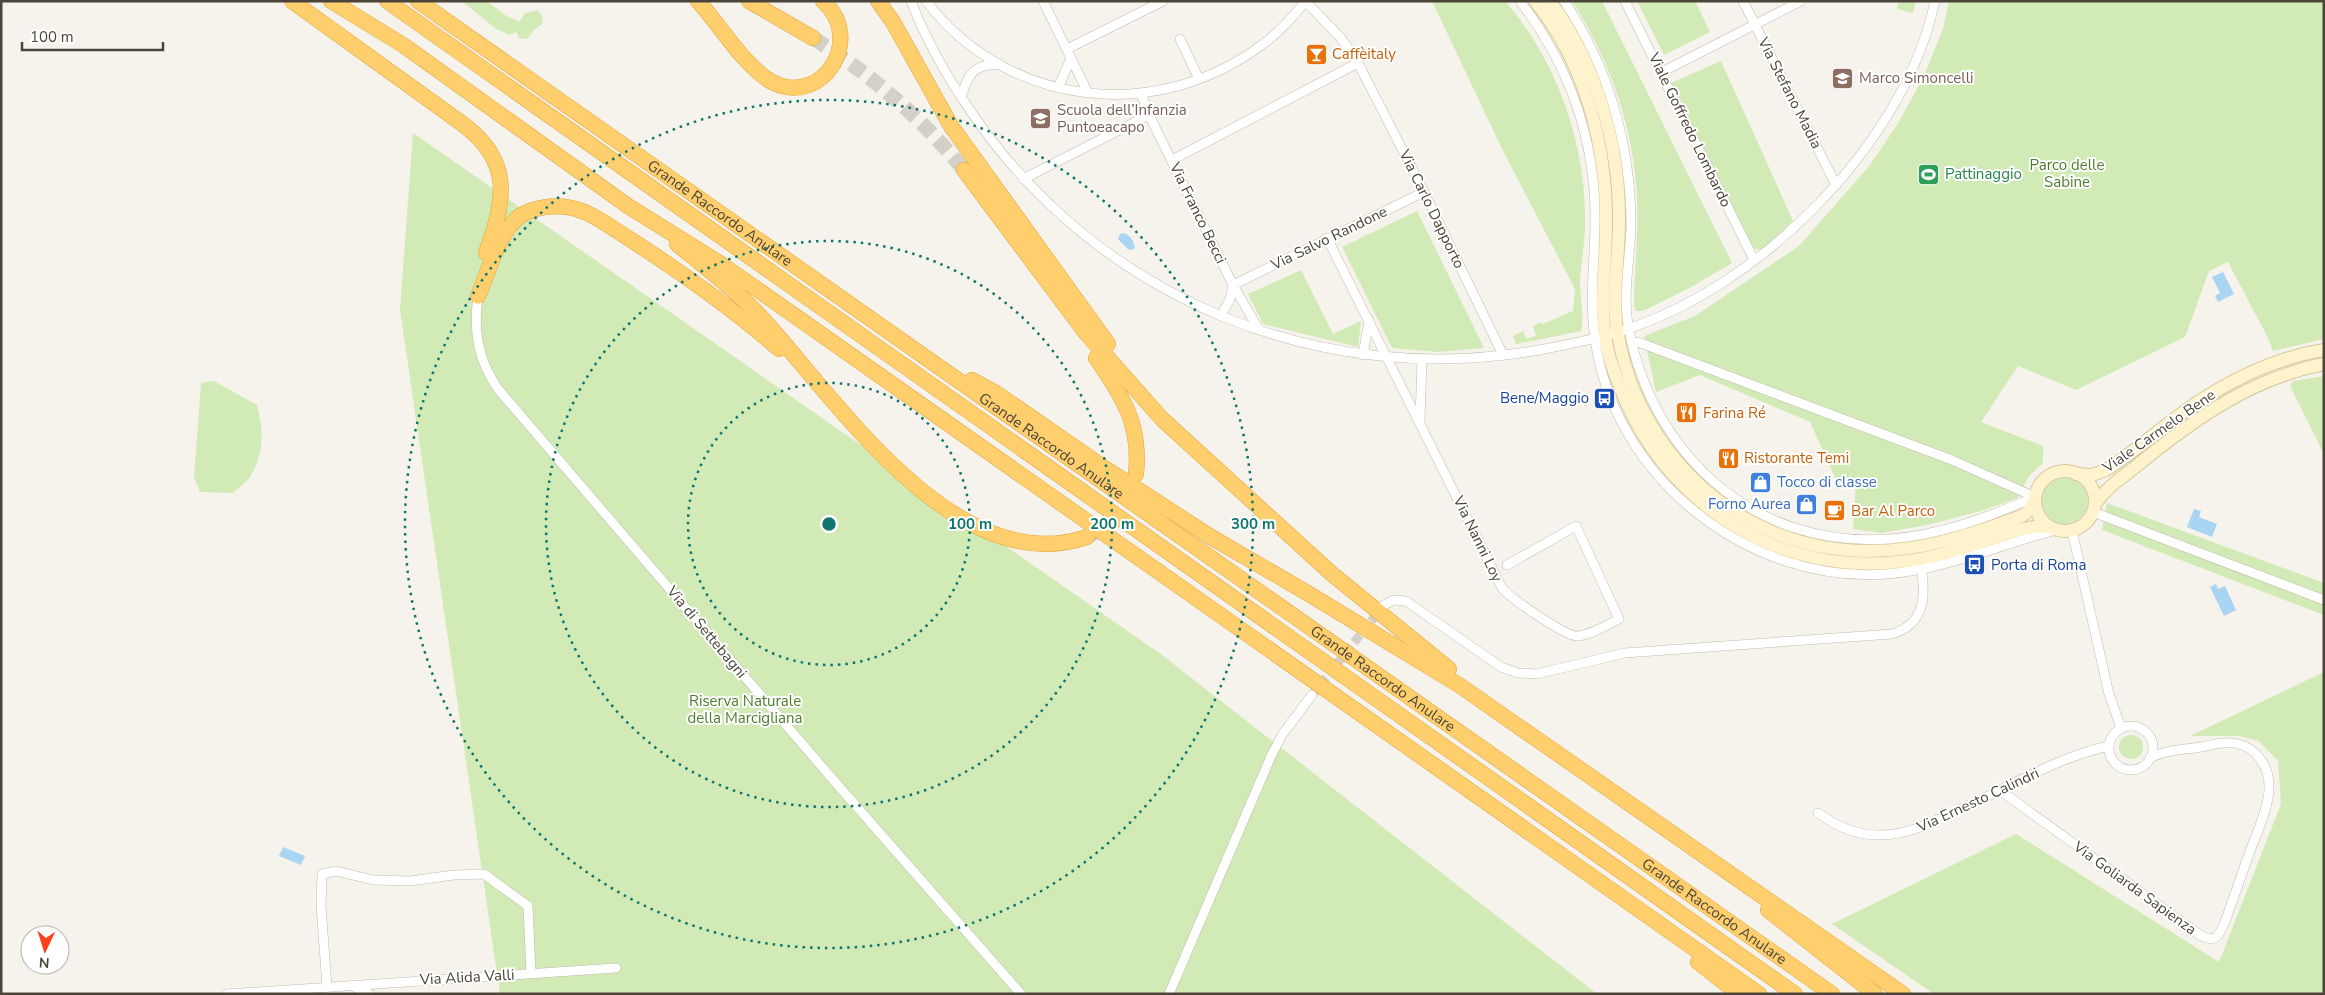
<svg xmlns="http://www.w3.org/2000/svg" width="2325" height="995" font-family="'Nunito Sans',sans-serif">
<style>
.green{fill:#d2eab5}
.water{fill:#a9d4f2}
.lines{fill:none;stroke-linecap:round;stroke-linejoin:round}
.street-tunnel{stroke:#d4d0c8;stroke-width:9;stroke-dasharray:9 4.5;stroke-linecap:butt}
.highway-tunnel{stroke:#d4d0c8;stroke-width:15;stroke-dasharray:15 8;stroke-linecap:butt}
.street-casing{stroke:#c2bbae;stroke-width:10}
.secondary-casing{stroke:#d6c79b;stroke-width:14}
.highway-casing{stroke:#e0a43c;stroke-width:16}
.street{stroke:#fff;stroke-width:9}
.secondary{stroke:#fff3cd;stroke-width:12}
.highway{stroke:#ffcf6e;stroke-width:15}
.ring{fill:none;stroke:#0f766e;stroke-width:2.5;stroke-dasharray:2.5 5}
.labels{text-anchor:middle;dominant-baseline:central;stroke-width:4;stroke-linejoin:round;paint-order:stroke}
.food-label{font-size:15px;fill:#c56008;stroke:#fff;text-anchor:start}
.education-label{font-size:15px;fill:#785e54;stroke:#fff;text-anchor:start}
.street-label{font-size:15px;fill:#4b4439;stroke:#fff}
.park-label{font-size:15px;fill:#4a7f2a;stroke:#fff}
.leisure-label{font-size:15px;fill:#27864d;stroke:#fff;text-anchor:start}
.transit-label{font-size:15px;fill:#164399;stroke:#fff;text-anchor:end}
.shop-label{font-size:15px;fill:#366cbe;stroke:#fff;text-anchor:start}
.centre{fill:#0f766e;stroke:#fff;stroke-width:2.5}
.ring-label{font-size:15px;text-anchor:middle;font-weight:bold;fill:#0f766e;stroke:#fff;stroke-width:4;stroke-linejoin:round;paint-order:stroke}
</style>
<rect width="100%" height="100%" fill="#f6f3ec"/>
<g class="green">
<path d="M462,1H487L505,15L519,22L525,13L538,10L543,17L542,24L534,30L527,39L519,38L516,32L509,35L496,29Z"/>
<path d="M1432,1H1505C1555,58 1584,138 1585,214C1586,235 1582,257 1580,278C1579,295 1585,315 1581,331L1516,344L1513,336L1523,331L1527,339L1536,336L1533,326L1541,322L1543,324L1573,311L1575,289L1503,151Z"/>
<path d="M1572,1H1602L1732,263L1693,286L1643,311H1636L1634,304C1634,269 1639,233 1637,198C1634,128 1610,60 1572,1Z"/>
<path d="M1637,1H1695L1710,32L1664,55Z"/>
<path d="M1899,1H1916L1913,13L1897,9Z"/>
<path d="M1949,1H2324V339L2273,351L2268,338L2228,262L2209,271L2185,337L2076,390L2018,366L1981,422L2043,446V463L2029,476L2018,498L1981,511L1927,525L1881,533L1853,529L1856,483L1836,480L1810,422L1700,375L1656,392L1644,336L1695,316L1799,246L1870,165L1897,125L1923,78L1943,29Z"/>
<path d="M1721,61L1793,221L1761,250L1753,248L1750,244L1671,83Z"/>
<path d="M413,133L1162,655L1597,994H500L400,310Z"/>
<path d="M1417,211L1484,348L1438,352L1392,348L1342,247Z"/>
<path d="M1301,270L1333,334L1361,321L1358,347L1263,324L1248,294Z"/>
<path d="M2324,376V454L2290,386L2293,381Z"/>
<path d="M214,381L257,405C264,431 264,453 250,477C246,483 238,488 233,493L200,492L194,477L201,383Z"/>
<circle cx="2065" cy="501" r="23"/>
<path d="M2107,503L2324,583V615L2102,530Z"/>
<path d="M2324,672V994H1934L1832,924L2016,834L2219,962L2281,804L2278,761L2259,741L2239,736H2190Z"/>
<circle cx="2131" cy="747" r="12"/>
</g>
<g class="water">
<path d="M1120,234L1124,233C1130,235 1136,243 1134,249L1129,250L1118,239Z"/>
<path d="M2223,272L2234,294L2218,302L2215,296L2220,293L2212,277Z"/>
<path d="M2194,509L2201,511L2199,517L2217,524L2212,537L2187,527Z"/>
<path d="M2216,584L2218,589L2225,586L2236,610L2224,616L2210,587Z"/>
<path d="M283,847L305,856L301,865L279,856Z"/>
</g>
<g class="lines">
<path class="street-tunnel" d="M1312,695L1380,610"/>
<g class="highway-tunnel">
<path d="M813,38C871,75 921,117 964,170"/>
<path d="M1090,535C1111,526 1126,511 1133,490"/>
</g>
<defs>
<g id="street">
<path d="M911,1C926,40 948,79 972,113C1098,298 1319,389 1539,350C1566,345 1592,340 1618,332C1690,310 1757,265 1810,212C1867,156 1918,81 1935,1"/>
<path d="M926,1C1008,108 1157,124 1263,44C1280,32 1293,16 1306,1"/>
<path d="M1043,1L1088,93"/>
<path d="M1305,1L1340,37L1356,59L1424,192L1503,355"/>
<path d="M1520,1C1569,65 1596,140 1595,221C1595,260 1589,299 1595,339C1614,477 1747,584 1887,574C1946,569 1999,545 2056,530"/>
<path d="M1564,1C1609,67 1631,147 1631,226C1630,260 1622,296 1629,330C1654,458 1757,549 1890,539C1941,535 1989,517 2035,497"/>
<path d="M1625,1L1754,260"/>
<path d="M1743,1L1836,185"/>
<path d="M1180,39L1199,79"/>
<path d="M1067,49L1163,1"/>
<path d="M1662,72L1801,1"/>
<path d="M1058,88L1071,58"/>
<path d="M1141,93L1149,115L1233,285L1259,330"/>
<path d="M961,97C969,74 972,65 999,64"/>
<path d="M1172,160L1358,63"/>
<path d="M1023,179L1149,115"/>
<path d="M1327,238L1502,588C1510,598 1564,635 1576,636C1589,636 1607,625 1619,619L1576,526L1507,565"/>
<path d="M1233,285L1424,192"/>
<path d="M478,296C473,331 478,360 498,389L829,775L1021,994"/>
<path d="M1221,316L1230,299L1233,285"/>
<path d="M1638,342L1952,460L2035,497"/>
<path d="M1363,355L1369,320"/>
<path d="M1420,421L1422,359"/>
<path d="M2093,512L2324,600"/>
<path d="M2072,531L2109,694L2121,728"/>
<path d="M1384,605L1394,600L1406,601L1501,667L1518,673L1537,674L1625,653L1892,634C1922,625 1926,601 1922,573"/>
<circle cx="2131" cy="748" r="22"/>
<path d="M2001,791L2200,935C2217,945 2220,933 2226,919C2234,897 2241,876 2249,854C2260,823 2284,782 2256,754C2241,739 2224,742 2206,746C2186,750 2168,749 2150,758"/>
<path d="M1818,813C1836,826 1855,835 1877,835C1909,836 1935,821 1963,808C2011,786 2058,757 2109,746"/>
<path d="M327,986L321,906L322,874L336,871L373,880L410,881L454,875L484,874L528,906L531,973"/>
<path d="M352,986L370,994"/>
<path d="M227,994L616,968"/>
<path d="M1169,994L1272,754L1282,735L1312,695"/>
</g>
<g id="secondary">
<path d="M1535,1C1585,63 1607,146 1606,225C1606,261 1600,298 1605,335C1607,353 1613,370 1620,387C1653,473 1725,539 1816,558C1862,568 1912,564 1957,550C1982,543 2025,523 2050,527"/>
<path d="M1550,1C1596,64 1620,144 1619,222C1619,260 1611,297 1618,335C1640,458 1743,552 1870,551C1924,551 1973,534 2022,516L2031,509L2035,497"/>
<circle cx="2065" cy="501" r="30"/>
<path d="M2076,474L2092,475L2106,470C2137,450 2164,425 2195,404C2233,379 2278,357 2324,350"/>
<path d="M2095,504C2107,486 2124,477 2140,463C2196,418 2252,378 2324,364"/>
</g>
<g id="highway">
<path d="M292,1L464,125C513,162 505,201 486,253"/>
<path d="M331,1L403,45L628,206L721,264L1759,994"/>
<path d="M387,1L1795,994"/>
<path id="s1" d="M418,1L1832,994"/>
<path d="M698,1C720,25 746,69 774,83C824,106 865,38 823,1"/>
<path d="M749,1L813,38"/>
<path d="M878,1L893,22L951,126L1108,344"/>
<path d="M964,170L1085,332L1162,419L1332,574L1449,669"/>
<path d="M677,244C705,267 735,289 760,316C836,398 955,582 1087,537"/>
<path d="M478,296C488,273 499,231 520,216C534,207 555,204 572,208C591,212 609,226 625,236C678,270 731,307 779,349"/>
<path d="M1096,358C1123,398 1141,424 1136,474"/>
<path d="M972,380L996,393L1106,469L1211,537L1309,594L1459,685L1903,994"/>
<path d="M1768,910L1875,994"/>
<path d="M1698,962L1739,994"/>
</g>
</defs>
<use href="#street" class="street-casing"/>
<use href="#secondary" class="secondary-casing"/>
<use href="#highway" class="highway-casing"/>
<use href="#street" class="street"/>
<use href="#secondary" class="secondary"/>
<use href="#highway" class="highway"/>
</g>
<g class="ring">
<circle cx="829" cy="524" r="141"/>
<circle cx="829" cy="524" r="283"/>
<circle cx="829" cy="524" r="424"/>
</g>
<defs>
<symbol id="bar-square" viewBox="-11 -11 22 22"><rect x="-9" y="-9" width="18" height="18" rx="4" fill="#e8710a" stroke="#fff"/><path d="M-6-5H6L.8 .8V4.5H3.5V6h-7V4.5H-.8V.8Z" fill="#fff"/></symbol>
<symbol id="school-square" viewBox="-11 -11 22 22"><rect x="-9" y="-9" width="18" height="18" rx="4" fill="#8d6e63" stroke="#fff"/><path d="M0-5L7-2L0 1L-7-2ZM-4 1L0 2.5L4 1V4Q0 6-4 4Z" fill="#fff"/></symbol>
<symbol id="stadium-square" viewBox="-11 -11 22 22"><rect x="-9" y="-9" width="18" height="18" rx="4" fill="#2e9e5b" stroke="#fff"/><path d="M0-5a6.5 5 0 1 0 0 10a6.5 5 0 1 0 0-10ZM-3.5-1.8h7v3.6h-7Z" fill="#fff"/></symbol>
<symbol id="bus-square" viewBox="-11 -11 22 22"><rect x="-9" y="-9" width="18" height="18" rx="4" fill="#1a4fb4" stroke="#fff"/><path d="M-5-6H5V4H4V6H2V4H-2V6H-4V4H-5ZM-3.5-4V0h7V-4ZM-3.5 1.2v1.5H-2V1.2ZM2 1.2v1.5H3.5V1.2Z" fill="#fff"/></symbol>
<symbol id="restaurant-square" viewBox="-11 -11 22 22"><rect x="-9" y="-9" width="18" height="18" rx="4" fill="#e8710a" stroke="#fff"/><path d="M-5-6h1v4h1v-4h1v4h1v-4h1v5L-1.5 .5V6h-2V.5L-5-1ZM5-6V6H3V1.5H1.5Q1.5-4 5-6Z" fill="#fff"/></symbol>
<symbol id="shop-square" viewBox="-11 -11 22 22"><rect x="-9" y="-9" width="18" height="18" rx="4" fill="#3f7fe0" stroke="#fff"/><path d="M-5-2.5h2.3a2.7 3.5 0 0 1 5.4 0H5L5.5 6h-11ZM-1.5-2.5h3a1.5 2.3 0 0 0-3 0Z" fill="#fff"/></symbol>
<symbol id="cafe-square" viewBox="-11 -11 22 22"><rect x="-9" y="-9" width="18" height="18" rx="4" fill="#e8710a" stroke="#fff"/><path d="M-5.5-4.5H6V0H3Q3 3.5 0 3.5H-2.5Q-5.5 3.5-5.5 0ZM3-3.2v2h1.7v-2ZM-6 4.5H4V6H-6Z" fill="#fff"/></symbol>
</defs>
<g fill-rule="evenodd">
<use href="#bar-square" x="1304" y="42" width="25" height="25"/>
<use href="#school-square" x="1830" y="66" width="25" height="25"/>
<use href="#school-square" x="1028" y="106" width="25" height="25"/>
<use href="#stadium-square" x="1916" y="162" width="25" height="25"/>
<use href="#bus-square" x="1592" y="386" width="25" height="25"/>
<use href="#restaurant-square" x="1674" y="400" width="25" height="25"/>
<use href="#restaurant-square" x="1716" y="446" width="25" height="25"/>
<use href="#shop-square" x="1748" y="470" width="25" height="25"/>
<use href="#shop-square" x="1794" y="492" width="25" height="25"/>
<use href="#cafe-square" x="1822" y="498" width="25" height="25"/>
<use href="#bus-square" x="1962" y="552" width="25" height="25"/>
</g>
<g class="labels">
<g class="food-label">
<text x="1332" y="54">Caffèitaly</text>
<text x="1703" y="413">Farina Ré</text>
<text x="1744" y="458">Ristorante Temi</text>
<text x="1851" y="511">Bar Al Parco</text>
</g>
<g class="education-label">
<text x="1859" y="78">Marco Simoncelli</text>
<text x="1057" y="110">Scuola dell’Infanzia<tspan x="1057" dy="17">Puntoeacapo</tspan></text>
</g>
<g class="street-label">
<text transform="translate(1790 93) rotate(63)">Via Stefano Madia</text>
<text transform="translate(1690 130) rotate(64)">Viale Goffredo Lombardo</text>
<text transform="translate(1432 209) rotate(64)">Via Carlo Dapporto</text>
<text stroke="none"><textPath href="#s1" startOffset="369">Grande Raccordo Anulare</textPath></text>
<text transform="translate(1198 213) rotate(64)">Via Franco Becci</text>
<text transform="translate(1329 238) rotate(-26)">Via Salvo Randone</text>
<text transform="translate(2159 431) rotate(-35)">Viale Carmelo Bene</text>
<text stroke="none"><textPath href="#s1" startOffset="774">Grande Raccordo Anulare</textPath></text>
<text transform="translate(1478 539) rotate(64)">Via Nanni Loy</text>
<text transform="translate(707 632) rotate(50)">Via di Settebagni</text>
<text stroke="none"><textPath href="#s1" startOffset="1179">Grande Raccordo Anulare</textPath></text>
<text transform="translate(1978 800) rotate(-25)">Via Ernesto Calindri</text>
<text transform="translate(2135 888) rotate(36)">Via Goliarda Sapienza</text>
<text stroke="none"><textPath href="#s1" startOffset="1584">Grande Raccordo Anulare</textPath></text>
<text transform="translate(467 977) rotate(-3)">Via Alida Valli</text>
</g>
<g class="park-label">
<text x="2067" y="165">Parco delle<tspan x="2067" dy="17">Sabine</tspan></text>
<text x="745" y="701">Riserva Naturale<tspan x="745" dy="17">della Marcigliana</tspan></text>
</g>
<g class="leisure-label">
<text x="1945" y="174">Pattinaggio</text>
</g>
<g class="transit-label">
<text x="1589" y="398">Bene/Maggio</text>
<text x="1991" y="565" text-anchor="start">Porta di Roma</text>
</g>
<g class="shop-label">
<text x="1777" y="482">Tocco di classe</text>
<text x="1791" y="504" text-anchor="end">Forno Aurea</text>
</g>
</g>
<circle cx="829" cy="524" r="8" class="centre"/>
<g class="ring-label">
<text x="970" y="529">100 m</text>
<text x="1112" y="529">200 m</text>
<text x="1253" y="529">300 m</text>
</g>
<rect width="2325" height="995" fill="none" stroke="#4b4439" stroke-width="5"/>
<g transform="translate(45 950) rotate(184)"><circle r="24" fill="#ffffff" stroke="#b7b4b0"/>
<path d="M0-4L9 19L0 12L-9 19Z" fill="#fc3f1d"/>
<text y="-8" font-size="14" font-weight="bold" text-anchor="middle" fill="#4b4439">N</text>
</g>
<path d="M22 42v8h141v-8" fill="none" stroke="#4b4439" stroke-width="2.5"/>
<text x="30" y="42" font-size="15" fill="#4b4439" stroke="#ffffff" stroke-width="4" paint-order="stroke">100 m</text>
</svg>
